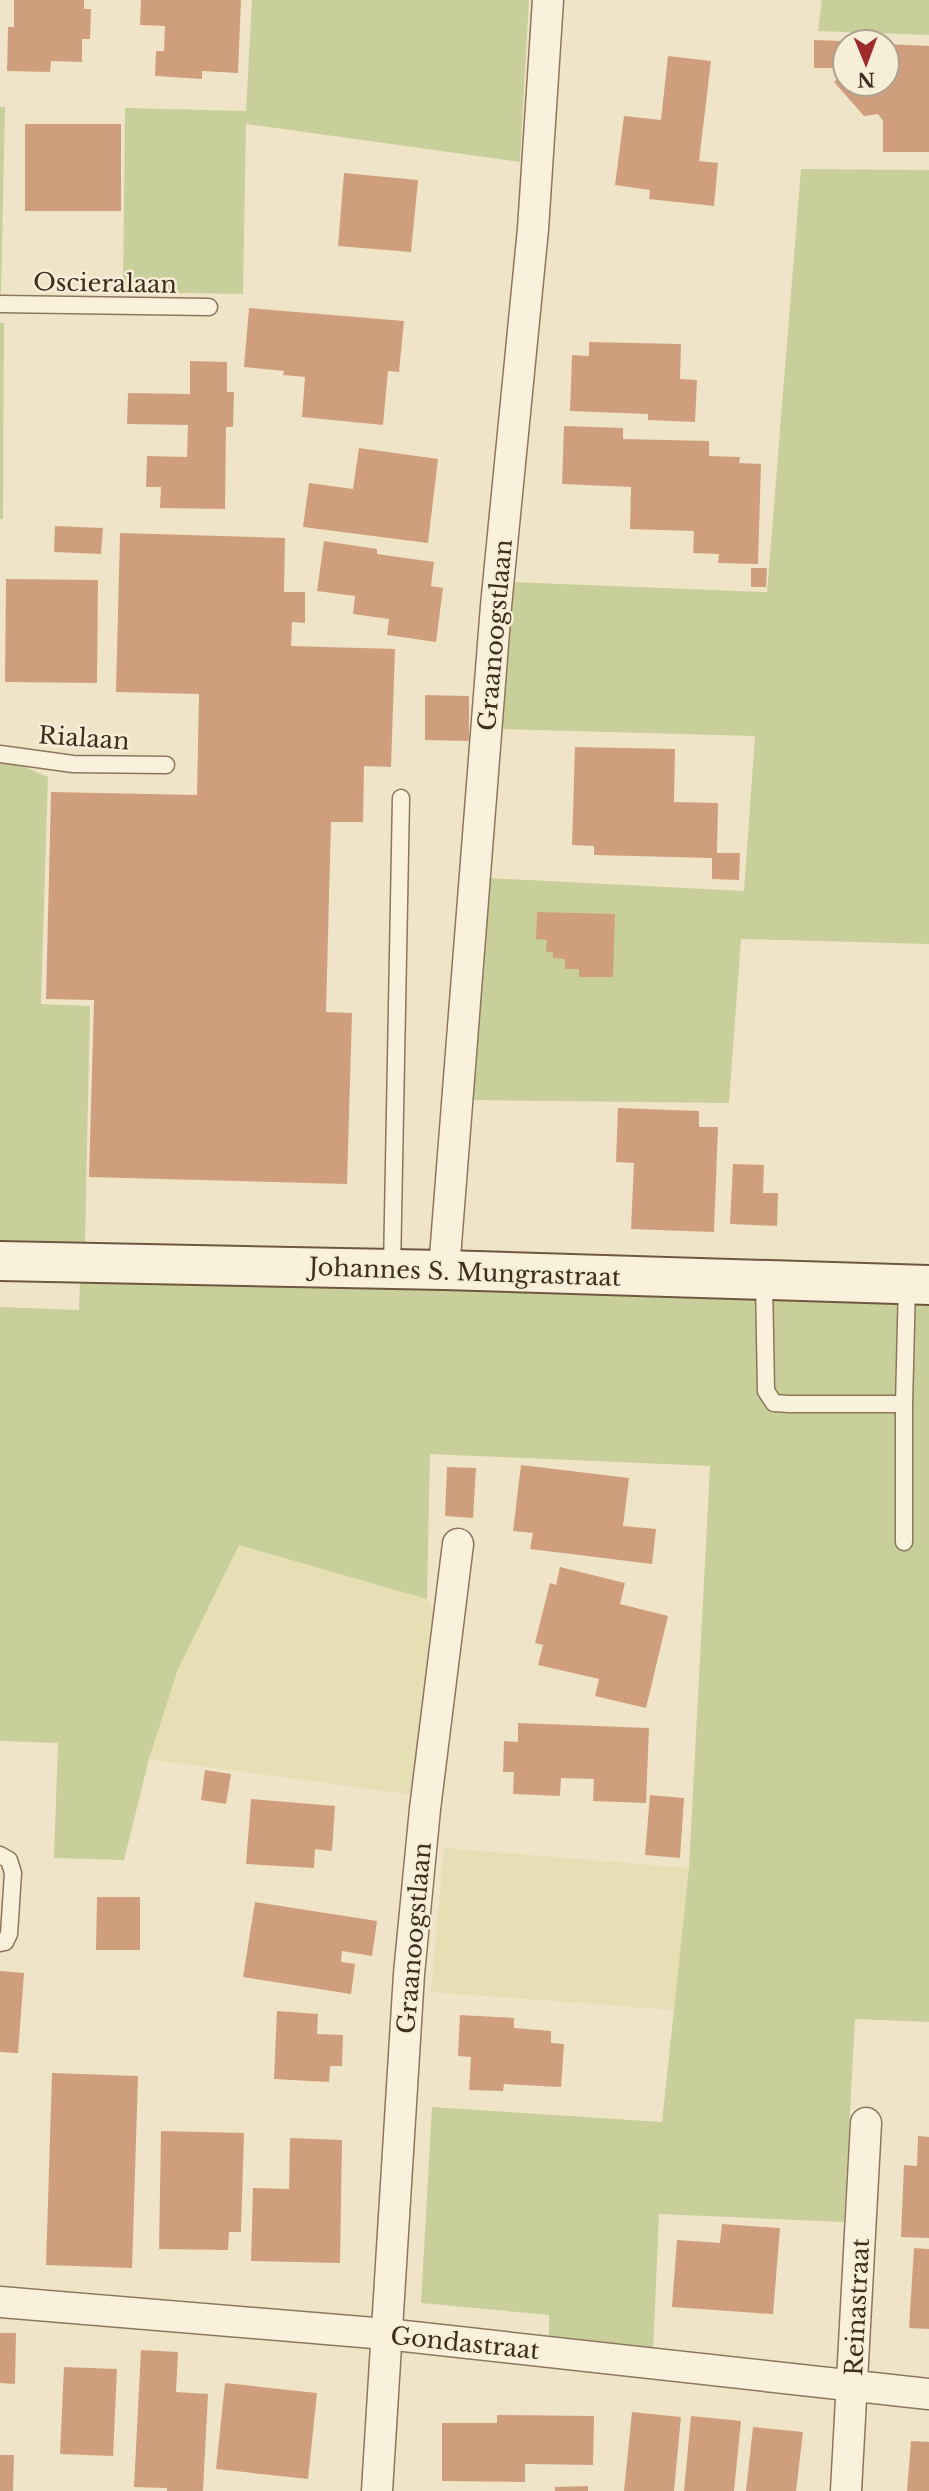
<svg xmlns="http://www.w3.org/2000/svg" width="929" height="2491" font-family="'Libre Baskerville',serif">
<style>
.farmland{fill:#e6deb5}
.green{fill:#c9cf9b}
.building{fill:#cf9f7d}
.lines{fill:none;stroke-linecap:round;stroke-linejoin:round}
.lane-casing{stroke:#8d765c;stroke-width:19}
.street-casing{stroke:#8d765c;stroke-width:33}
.secondary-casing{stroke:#6f573f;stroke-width:42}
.lane{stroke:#faf1dc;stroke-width:16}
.street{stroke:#faf1dc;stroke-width:30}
.secondary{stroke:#faf1dc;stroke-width:38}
.labels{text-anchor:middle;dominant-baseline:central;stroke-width:5;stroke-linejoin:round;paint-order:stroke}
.street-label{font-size:24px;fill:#3d2e20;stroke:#f7eed8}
</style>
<rect width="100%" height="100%" fill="#f0e4c8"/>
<g class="farmland">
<path d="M239,1544L427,1599L437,1618L414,1795L149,1759L178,1669Z"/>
<path d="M444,1848L689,1868L674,2010L431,1992Z"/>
</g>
<g class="green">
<path d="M252,0H529L520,162L246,124L243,294L123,292L125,108L246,111Z"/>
<path d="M822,0H929V35L818,31Z"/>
<path d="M0,107H5L1,294H0Z"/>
<path d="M801,169L929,170V944L741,939L729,1103L470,1100L486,878L744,891L755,736L499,729L511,582L767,592Z"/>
<path d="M0,323H4L3,519H0Z"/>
<path d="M0,761L16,763L48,777L41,1004L90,1006L85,1244L0,1242Z"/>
<path d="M80,1280L929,1300V2022L855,2019L844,2222L659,2214L653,2353L549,2341V2315L421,2303L432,2107L662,2122L689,1868L710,1466L430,1454L427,1599L239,1545L178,1669L149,1759L124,1860L54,1858L58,1743L0,1741V1307L79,1310Z"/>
</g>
<g class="building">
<path d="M14,0H84V9H91L90,39H82V62L51,61L50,72L7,71L8,27H14Z"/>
<path d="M141,0H241L238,73L202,71V79L155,76L156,51H164L165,26L140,25Z"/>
<path d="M814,40L842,41V68H814Z"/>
<path d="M887,44L929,46V152H883V121L878,114L864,116L834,82L845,71V84H887Z"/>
<path d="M668,56L711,61L699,161L718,163L714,206L649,199L650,190L615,185L624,116L661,120Z"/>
<rect x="25" y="124" width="96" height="87"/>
<path d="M344,173L418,180L411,252L338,246Z"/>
<path d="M249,308L404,321L399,372L388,371L383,425L302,417L305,377L283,375L284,371L244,367Z"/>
<path d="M589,342L681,344L680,379L697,380L695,422L648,420V414L570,411L572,355L589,356Z"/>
<path d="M190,361L227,362V392H234L233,427H226L225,509L160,508L161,487H146L147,456L187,457L188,425L127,424L128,393L190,394Z"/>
<path d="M564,426L623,428V439L709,441V456L740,457L739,463L761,464L758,564L718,563L719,554L693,553L694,531L630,529L631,487L562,484Z"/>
<path d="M359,448L438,459L428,543L303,527L309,483L353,489Z"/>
<path d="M55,526L103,528L101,554L54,552Z"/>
<path d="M120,533L285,538L284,592H305V623L292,622L291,646L395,649L391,767L364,766L363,822H331L326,1012L352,1013L347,1184L89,1177L94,1000L46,999L51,792L197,795L199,694L116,692Z"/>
<path d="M324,541L377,549V554L434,562L431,586L443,588L436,642L387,635L389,619L353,614L355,596L317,591Z"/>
<path d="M751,568H767L766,587H751Z"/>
<path d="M6,579L98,580L97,683L5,682Z"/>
<path d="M425,695L469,696V741L425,740Z"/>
<path d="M575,747L675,749L674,802L718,803L717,853H740L739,880L712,879V858L594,855V846L572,845Z"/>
<path d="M537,912L615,914L613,977H579V969H565V959L553,958V952H546L547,940L536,939Z"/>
<path d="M618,1108L699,1111V1127H718L714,1232L631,1229L634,1163L616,1162Z"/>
<path d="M733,1164L764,1165L763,1193H778L777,1226L730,1224Z"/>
<path d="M521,1465L629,1478L623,1526L656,1529L652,1564L530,1549L533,1533L513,1531Z"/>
<path d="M447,1467L476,1468L473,1518L445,1516Z"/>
<path d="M560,1567L625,1583L620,1604L668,1616L646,1708L595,1696L599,1679L538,1665L543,1645L535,1643L550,1583L556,1585Z"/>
<path d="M518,1723L649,1728L646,1803L593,1801L594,1779L561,1778L560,1796L513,1794L514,1772H503L504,1741L518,1742Z"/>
<path d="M205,1770L231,1774L226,1804L201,1800Z"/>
<path d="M650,1795L684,1798L680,1858L645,1855Z"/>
<path d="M251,1799L335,1806L332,1851L315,1849L314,1868L246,1864Z"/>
<path d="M97,1897H140V1950H96Z"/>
<path d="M255,1902L377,1921L372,1956L342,1951L341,1962L355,1964L351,1994L243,1977Z"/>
<path d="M0,1971L24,1973L18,2053L0,2052Z"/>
<path d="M277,2011L318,2014L317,2034L343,2035L342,2066H330L329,2082L274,2079Z"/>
<path d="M460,2015L514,2018V2028L551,2031V2043L564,2044L561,2087L504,2084L503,2091L469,2090L471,2057L458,2056Z"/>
<path d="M52,2073L138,2076L132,2268L46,2265Z"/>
<path d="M161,2131L244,2133L241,2232H229L228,2250L159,2249Z"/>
<path d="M918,2136L929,2137V2238L901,2237L904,2165L917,2166Z"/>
<path d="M290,2138L342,2140L340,2263L251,2261L253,2188L289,2189Z"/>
<path d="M722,2224L780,2228L773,2314L672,2307L677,2240L720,2243Z"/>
<path d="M914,2248L929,2249V2329L909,2328Z"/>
<path d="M0,2333H16L15,2384L0,2383Z"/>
<path d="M141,2350L178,2352L176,2392L208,2394L203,2491H167V2488L134,2487Z"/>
<path d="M64,2367L117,2369L113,2456L60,2454Z"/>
<path d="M225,2383L317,2393L308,2479L216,2469Z"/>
<path d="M632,2412L681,2417L674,2491H624Z"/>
<path d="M497,2415L594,2416L593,2465L525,2464V2482L442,2481V2423H497Z"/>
<path d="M691,2416L741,2421L734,2491H684Z"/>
<path d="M753,2427L803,2432L796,2491H746Z"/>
<path d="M911,2441L929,2442V2491H907Z"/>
<path d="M0,2455H14L13,2491H0Z"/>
<path d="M588,2486V2491H555V2487Z"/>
</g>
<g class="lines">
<defs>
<g id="lane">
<path d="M0,304L209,307"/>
<path d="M0,754L73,764L166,765"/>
<path d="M392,1269L401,798"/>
<path d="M764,1281L766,1391L774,1403L789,1404H904L907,1284"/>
<path d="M904,1542V1404"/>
<path d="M0,1855L9,1860L13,1873L9,1934L5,1942L0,1943"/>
</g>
<g id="street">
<path d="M444,1270L496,606L533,229L548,0"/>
<path d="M0,2302L386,2334L929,2394"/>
<path d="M377,2491L409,1974L425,1809L458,1544"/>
<path d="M846,2491L866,2123"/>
</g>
<path id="secondary" d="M0,1261L444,1270L929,1285"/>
</defs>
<use href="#lane" class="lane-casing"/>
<use href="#street" class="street-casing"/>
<use href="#secondary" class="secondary-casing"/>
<use href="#lane" class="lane"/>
<use href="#street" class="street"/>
<use href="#secondary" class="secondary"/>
</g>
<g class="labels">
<g class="street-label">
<text transform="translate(105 283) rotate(1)">Oscieralaan</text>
<text transform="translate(495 635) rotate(-85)">Graanoogstlaan</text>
<text transform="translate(84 738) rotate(4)">Rialaan</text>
<text transform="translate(465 1272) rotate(2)">Johannes S. Mungrastraat</text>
<text transform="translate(414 1938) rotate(-85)">Graanoogstlaan</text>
<text transform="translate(857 2307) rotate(-87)">Reinastraat</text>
<text transform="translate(465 2343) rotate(6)">Gondastraat</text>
</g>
</g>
<g transform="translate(866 63) rotate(179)"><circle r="33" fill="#f7eed8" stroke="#ada18e" stroke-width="2"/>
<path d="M0-5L12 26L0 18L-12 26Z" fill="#9e2a2b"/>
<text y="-10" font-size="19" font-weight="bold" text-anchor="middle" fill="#3d2e20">N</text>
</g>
</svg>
